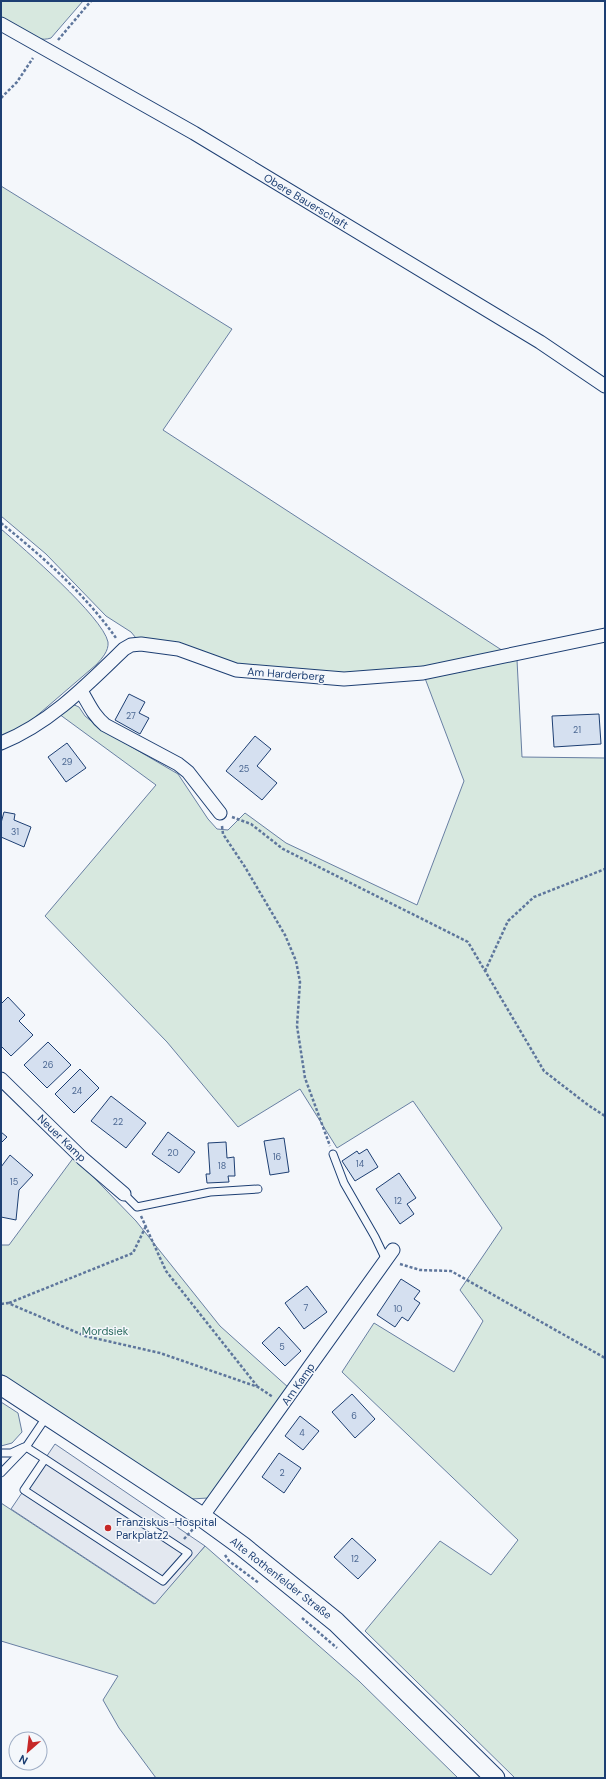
<svg xmlns="http://www.w3.org/2000/svg" width="606" height="1779" font-family="'DM Sans',sans-serif">
<style>
.green{fill:#d7e8df;stroke:#687fa3}
.parking{fill:#e3e8f0;stroke:#687fa3}
.building{fill:#d5e0f0;stroke:#1d3f73}
.lines{fill:none;stroke-linecap:round;stroke-linejoin:round}
.lane-casing{stroke:#1d3f73;stroke-width:9}
.street-casing{stroke:#1d3f73;stroke-width:15}
.secondary-casing{stroke:#1d3f73;stroke-width:21}
.path{stroke:#5e769c;stroke-width:2.5;stroke-dasharray:3 2;stroke-linecap:butt}
.lane{stroke:#f4f7fb;stroke-width:7}
.street{stroke:#f4f7fb;stroke-width:13}
.secondary{stroke:#f4f7fb;stroke-width:19}
.poi-dot{fill:#c62828;stroke:#f4f7fb;stroke-width:1.5}
.labels{text-anchor:middle;dominant-baseline:central;stroke-width:3;stroke-linejoin:round;paint-order:stroke}
.number-label{font-size:9px;fill:#4b6792}
.street-label{font-size:11px;fill:#1d3f73;stroke:#f4f7fb}
.park-label{font-size:11px;fill:#2c6c60;stroke:#f4f7fb}
.poi-label{font-size:11px;fill:#1d3f73;stroke:#f4f7fb;text-anchor:start}
</style>
<rect width="100%" height="100%" fill="#f4f7fb"/>
<g class="green">
<path d="M1,1H83L51,38C34,44 15,26 1,17Z"/>
<path d="M1,186L232,329L163,430L517,660L522,757L605,758V1778H515L365,1631L440,1541L491,1575L518,1540L342,1372L374,1323L454,1372L483,1321L460,1290L502,1228L413,1101L337,1148L300,1089L238,1127L167,1042L45,916L156,785L59,714L72,704L79,707L85,716L101,729L178,774L208,819L217,829L228,830L245,813L286,843L417,905L464,781L423,673L344,679L236,670L155,647L136,638L131,632L106,616L46,554L1,516Z"/>
<path d="M1,529C23,548 103,617 108,642C109,651 102,658 97,664L19,731L1,738Z"/>
<path d="M74,1157L136,1221L220,1326L289,1388L208,1498L191,1499L1,1374V1245H9Z"/>
<path d="M1,1402L18,1413L22,1432L12,1443L1,1446Z"/>
<path d="M1,1503L154,1604L205,1546L359,1681L458,1778H156L119,1728L103,1700L118,1676L1,1641Z"/>
</g>
<path class="parking" d="M55,1444L205,1546L155,1604L11,1509Z"/>
<g class="building">
<path d="M129,694L145,702L139,713L149,718L140,734L115,720Z"/>
<path d="M599,714L601,744L554,747L552,716Z"/>
<path d="M255,736L271,749L257,766L277,783L262,800L226,771Z"/>
<path d="M67,743L86,768L66,782L48,757Z"/>
<path d="M4,812L15,814L14,820L31,827L24,847L1,837V823Z"/>
<path d="M8,997L25,1015L19,1021L33,1035L11,1056L1,1046V1004Z"/>
<path d="M48,1042L71,1065L47,1088L24,1065Z"/>
<path d="M80,1069L99,1088L74,1113L55,1094Z"/>
<path d="M111,1096L146,1123L126,1148L91,1121Z"/>
<path d="M1,1132L7,1137L1,1143Z"/>
<path d="M168,1132L195,1152L179,1173L152,1154Z"/>
<path d="M284,1138L289,1172L270,1175L264,1141Z"/>
<path d="M226,1142L227,1158L234,1157L235,1176H228L229,1182L207,1183L206,1174H210L208,1143Z"/>
<path d="M367,1149L378,1167L355,1181L342,1161L357,1151L359,1154Z"/>
<path d="M10,1155L33,1175L19,1190L16,1220L1,1217V1167Z"/>
<path d="M399,1173L416,1198L407,1204L414,1214L400,1224L376,1189Z"/>
<path d="M401,1279L420,1291L414,1299L420,1303L408,1321L402,1317L395,1327L377,1315Z"/>
<path d="M307,1286L327,1312L304,1329L285,1303Z"/>
<path d="M279,1327L301,1351L285,1366L262,1343Z"/>
<path d="M352,1394L375,1419L355,1438L332,1412Z"/>
<path d="M300,1416L319,1431L303,1450L285,1436Z"/>
<path d="M279,1453L301,1468L284,1493L262,1477Z"/>
<path d="M352,1538L376,1560L358,1579L334,1557Z"/>
</g>
<g class="lines">
<defs>
<g id="lane">
<path d="M333,1154L344,1183L375,1237L386,1260"/>
<path d="M124,1194L137,1207L210,1192L258,1189"/>
<path d="M26,1447L45,1459L188,1553L163,1581L24,1490L45,1459"/>
<path d="M1,1453H11L24,1447"/>
<path d="M1,1473L26,1447L47,1416"/>
</g>
<g id="street">
<path d="M1,24L194,133L540,342L605,386"/>
<path d="M81,691C89,704 93,715 105,725L178,764L188,772L220,813"/>
<path d="M1,743C49,724 87,685 124,649L131,645L141,644L178,649L236,670L344,679L423,673L605,635"/>
<path d="M1,1079L82,1158L124,1194"/>
<path d="M202,1517L393,1250"/>
</g>
<path id="secondary" d="M1,1385L202,1517L242,1546L336,1622L495,1778"/>
</defs>
<use href="#lane" class="lane-casing"/>
<use href="#street" class="street-casing"/>
<use href="#secondary" class="secondary-casing"/>
<g class="path">
<path d="M58,40L91,1"/>
<path d="M1,98L17,82L33,58"/>
<path d="M1,523C43,557 85,594 116,638"/>
<path d="M232,817L251,824L283,849L468,942L544,1071L588,1105L605,1116"/>
<path d="M222,826L223,834L245,867L285,935L296,961L300,982L297,1026L305,1078L330,1146"/>
<path d="M485,971L508,921L534,897L605,869"/>
<path d="M141,1216L166,1271L257,1386"/>
<path d="M400,1264L420,1270L451,1271L605,1358"/>
<path d="M9,1303L133,1253L146,1226"/>
<path d="M1,1304L8,1303L85,1336L160,1353L258,1387L273,1397"/>
<path d="M184,1539L193,1529"/>
<path d="M225,1555L229,1561L259,1583"/>
<path d="M302,1618L337,1648"/>
</g>
<use href="#lane" class="lane"/>
<use href="#street" class="street"/>
<use href="#secondary" class="secondary"/>
</g>
<circle class="poi-dot" cx="108" cy="1528" r="4"/>
<g class="labels">
<g class="number-label">
<text x="131" y="716">27</text>
<text x="577" y="730">21</text>
<text x="67" y="762">29</text>
<text x="244" y="769">25</text>
<text x="15" y="832">31</text>
<text x="48" y="1065">26</text>
<text x="77" y="1091">24</text>
<text x="118" y="1122">22</text>
<text x="173" y="1153">20</text>
<text x="277" y="1157">16</text>
<text x="360" y="1164">14</text>
<text x="222" y="1166">18</text>
<text x="14" y="1182">15</text>
<text x="398" y="1201">12</text>
<text x="306" y="1308">7</text>
<text x="398" y="1309">10</text>
<text x="282" y="1347">5</text>
<text x="354" y="1416">6</text>
<text x="302" y="1433">4</text>
<text x="282" y="1473">2</text>
<text x="355" y="1559">12</text>
</g>
<g class="street-label">
<text transform="translate(306 201) rotate(31)">Obere Bauerschaft</text>
<text transform="translate(286 674) rotate(4)">Am Harderberg</text>
<text transform="translate(62 1138) rotate(44)">Neuer Kamp</text>
<text transform="translate(298 1384) rotate(-55)">Am Kamp</text>
<text transform="translate(281 1578) rotate(38)">Alte Rothenfelder Straße</text>
</g>
<g class="park-label">
<text x="105" y="1331">Mordsiek</text>
</g>
<g class="poi-label">
<text x="116" y="1522">Franziskus-Hospital<tspan x="116" dy="13">Parkplatz2</tspan></text>
</g>
</g>
<rect width="606" height="1779" fill="none" stroke="#1d3f73" stroke-width="4"/>
<g transform="translate(28 1751) rotate(208)"><circle r="19" fill="#f4f7fb" stroke="#9eadc5"/>
<path d="M0-3L7 15L0 10L-7 15Z" fill="#c62828"/>
<text y="-6" font-size="11" font-weight="bold" text-anchor="middle" fill="#1d3f73">N</text>
</g>
</svg>
